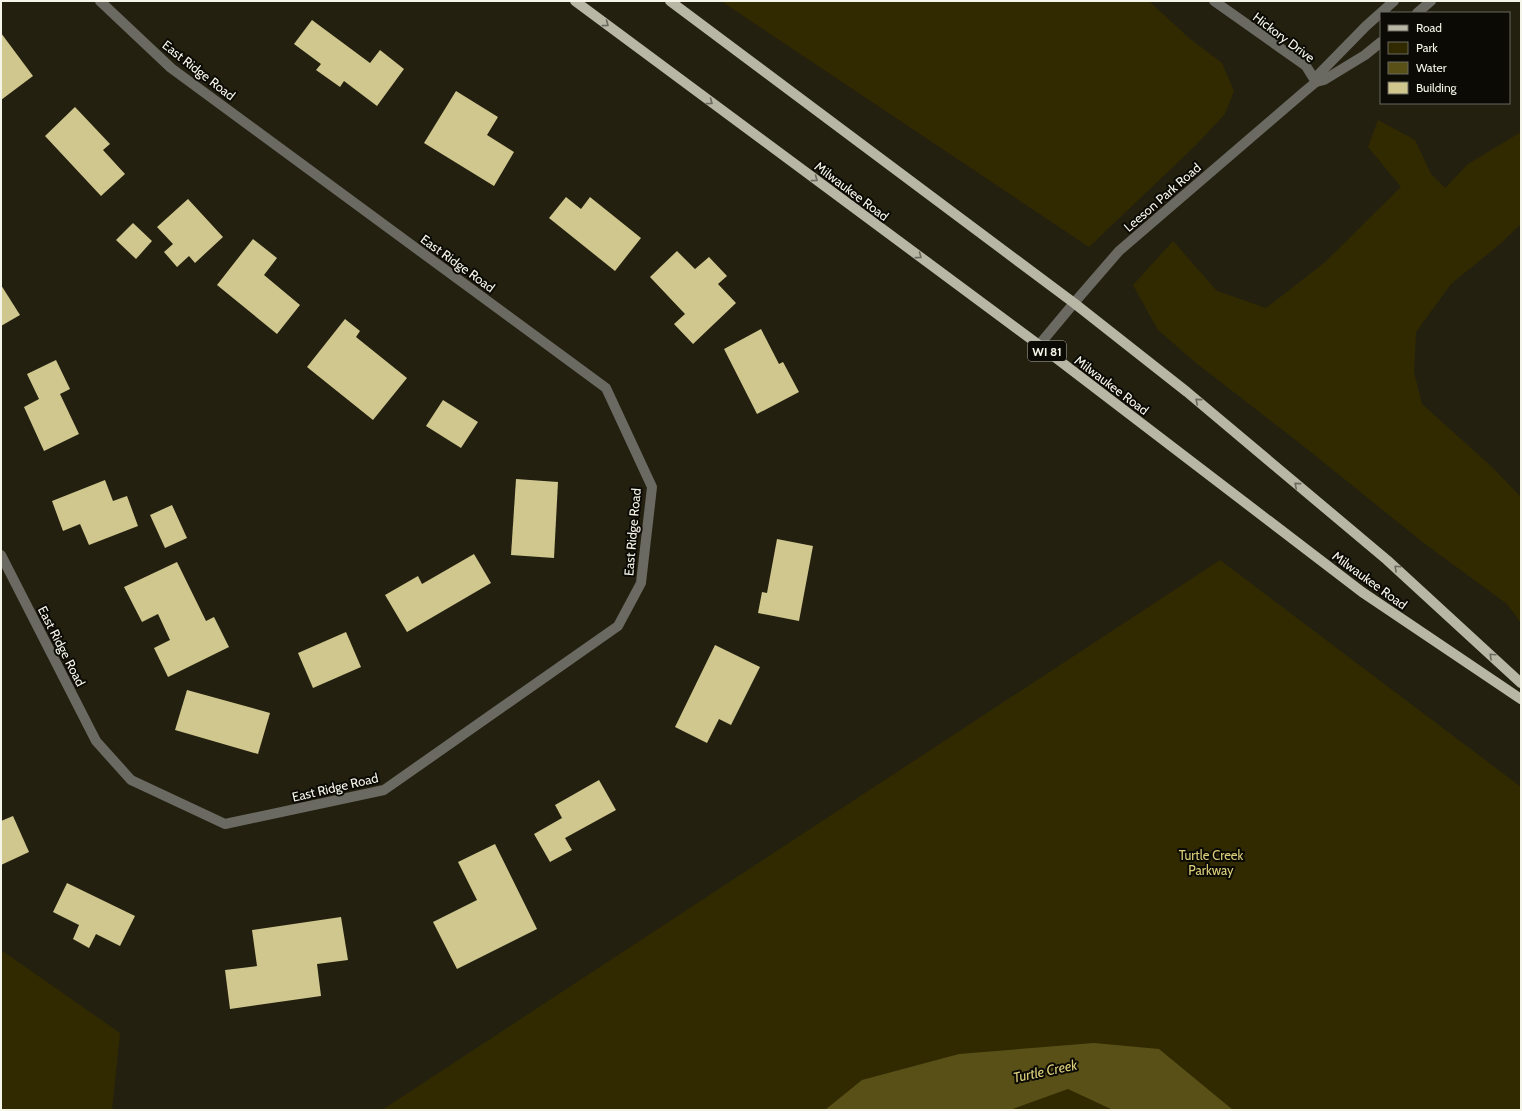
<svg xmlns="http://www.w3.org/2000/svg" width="1522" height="1111" font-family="Cabin,sans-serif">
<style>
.green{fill:#312a01}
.water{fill:#595018}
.building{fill:#d0c78e}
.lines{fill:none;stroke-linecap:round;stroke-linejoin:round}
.minor{stroke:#6b6a62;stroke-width:10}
.primary{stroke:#b8b6a5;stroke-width:10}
.oneway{stroke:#6a695d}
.labels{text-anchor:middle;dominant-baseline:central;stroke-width:4;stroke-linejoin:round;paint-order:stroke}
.shield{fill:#0b0a04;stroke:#b0aea5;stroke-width:1}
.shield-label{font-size:12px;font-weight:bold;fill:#f6f5ea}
.street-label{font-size:13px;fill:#f6f5ea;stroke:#0b0a04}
.park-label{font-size:13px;fill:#dacd7a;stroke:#0b0a04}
.water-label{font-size:14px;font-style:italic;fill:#dbce7b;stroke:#0b0a04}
</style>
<rect width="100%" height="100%" fill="#232010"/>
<g class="green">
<path d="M721,1H1149L1189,38L1222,63L1234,91L1225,114L1195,146L1089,247Z"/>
<path d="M1378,120L1415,140L1431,174L1445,188L1468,164L1521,132V224L1500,244L1451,284L1416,332L1414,372L1422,404L1492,467L1521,497V623L1507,604L1425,544L1297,441L1196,363L1158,330L1133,285L1173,241L1217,291L1266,308L1324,263L1401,187L1368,147Z"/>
<path d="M1220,560L1521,787V1110H382Z"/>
<path d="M1,950L120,1033L112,1110H1Z"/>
</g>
<path class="water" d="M1094,1043L1159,1049L1233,1110H1113L1068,1089L1010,1110H825L862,1080L959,1054Z"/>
<g class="building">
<path d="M312,20L370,63L380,50L404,69L377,106L344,81L340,87L316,70L321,64L294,44Z"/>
<path d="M1,33L33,76L1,100Z"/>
<path d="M456,91L498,117L487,135L514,152L494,186L424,143Z"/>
<path d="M75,107L110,144L103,150L125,174L101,196L45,136Z"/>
<path d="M566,197L581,209L590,197L641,238L615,271L549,218Z"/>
<path d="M188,199L223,237L195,263L189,256L177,267L164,252L173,244L157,227Z"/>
<path d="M133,223L152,241L136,259L116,240Z"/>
<path d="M253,239L277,258L264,275L300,305L277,334L217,285Z"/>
<path d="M677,251L695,269L709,257L727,276L718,284L736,303L693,344L674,324L685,314L650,277Z"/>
<path d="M1,285L20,315L1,326Z"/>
<path d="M345,319L360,331L356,337L407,378L373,420L307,367Z"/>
<path d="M761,329L779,364L783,362L799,392L757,414L724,349Z"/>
<path d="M56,360L70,389L60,394L79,434L44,451L24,407L39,399L27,374Z"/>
<path d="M443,400L478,422L461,448L426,426Z"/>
<path d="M516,479L558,482L554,558L511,555Z"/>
<path d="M105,480L113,501L127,496L138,526L89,545L80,524L63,531L52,501Z"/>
<path d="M172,505L187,538L165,548L150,515Z"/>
<path d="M777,539L813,546L799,621L758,613L762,592L767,593Z"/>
<path d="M474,554L491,583L407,632L385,595L418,576L422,584Z"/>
<path d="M177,562L206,621L214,617L229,647L168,677L154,648L170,640L158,614L142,622L124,587Z"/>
<path d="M346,632L361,667L313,688L298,653Z"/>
<path d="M715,645L760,667L731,725L719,719L707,743L675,727Z"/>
<path d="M187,690L270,713L258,754L175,730Z"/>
<path d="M599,780L616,810L565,838L572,850L550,862L534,834L562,818L555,805Z"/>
<path d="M13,816L29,852L1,865V821Z"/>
<path d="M495,844L537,929L457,969L433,922L477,900L458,862Z"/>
<path d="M67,883L135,916L120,946L96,934L89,948L73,939L79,925L53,912Z"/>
<path d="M341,917L348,960L317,964L321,996L230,1009L225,970L257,966L252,930Z"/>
</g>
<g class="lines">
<g class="minor">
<path d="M1214,1L1306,66L1316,82"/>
<path d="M1417,13L1431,1"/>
<path d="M1316,82L1319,74L1366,26L1394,1"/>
<path d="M1039,345L1074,303L1119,251L1304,92L1316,82L1324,80L1365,55L1381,42"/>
<path d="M1,555L96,741L131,780L225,824L384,790L618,626L641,583L652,487L606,388L171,68L100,1"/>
</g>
<g class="primary">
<path d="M575,1L1039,345L1362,592L1521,699"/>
<path d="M670,1L1074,303L1187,392L1387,560L1521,683"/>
</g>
</g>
<defs><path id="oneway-chevron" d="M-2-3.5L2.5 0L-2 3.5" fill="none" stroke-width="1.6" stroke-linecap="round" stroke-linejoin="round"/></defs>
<g class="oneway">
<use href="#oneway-chevron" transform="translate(606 24) rotate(37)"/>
<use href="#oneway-chevron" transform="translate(710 102) rotate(37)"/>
<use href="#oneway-chevron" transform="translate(815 179) rotate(37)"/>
<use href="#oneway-chevron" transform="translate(919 256) rotate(37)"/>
<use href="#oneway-chevron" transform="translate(1198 401) rotate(-140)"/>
<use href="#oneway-chevron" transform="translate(1297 485) rotate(-140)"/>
<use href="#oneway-chevron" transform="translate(1397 568) rotate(-137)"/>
<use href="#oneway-chevron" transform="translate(1492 656) rotate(-137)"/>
</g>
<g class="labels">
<rect class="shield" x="1028" y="341" width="38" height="20" rx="3"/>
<g class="shield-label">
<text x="1047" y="351">WI 81</text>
</g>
<g class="street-label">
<text transform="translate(1284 37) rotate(37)">Hickory Drive</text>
<text transform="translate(199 70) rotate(38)">East Ridge Road</text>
<text transform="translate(852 191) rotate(37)">Milwaukee Road</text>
<text transform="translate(1162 197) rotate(-41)">Leeson Park Road</text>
<text transform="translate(458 263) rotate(36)">East Ridge Road</text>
<text transform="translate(1112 385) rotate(37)">Milwaukee Road</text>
<text transform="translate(632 532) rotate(-85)">East Ridge Road</text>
<text transform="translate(1370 580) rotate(36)">Milwaukee Road</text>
<text transform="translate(62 646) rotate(63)">East Ridge Road</text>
<text transform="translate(335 787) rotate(-13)">East Ridge Road</text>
</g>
<g class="park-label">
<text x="1211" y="855">Turtle Creek<tspan x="1211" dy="15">Parkway</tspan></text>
</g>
<g class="water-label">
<text transform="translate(1045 1071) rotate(-12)">Turtle Creek</text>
</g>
</g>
<rect width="1522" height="1111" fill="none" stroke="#f6f5ea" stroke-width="4"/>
<rect x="1380" y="12" width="130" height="92" fill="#0b0a04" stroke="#696860"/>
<rect x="1388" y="25" width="20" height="6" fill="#b8b6a5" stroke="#696860"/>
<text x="1416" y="32" font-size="12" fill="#f6f5ea">Road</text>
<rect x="1388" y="42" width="20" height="12" fill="#312a01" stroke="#696860"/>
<text x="1416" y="52" font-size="12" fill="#f6f5ea">Park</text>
<rect x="1388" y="62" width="20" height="12" fill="#595018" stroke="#696860"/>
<text x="1416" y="72" font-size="12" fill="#f6f5ea">Water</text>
<rect x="1388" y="82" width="20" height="12" fill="#d0c78e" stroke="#696860"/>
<text x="1416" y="92" font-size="12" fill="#f6f5ea">Building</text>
</svg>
